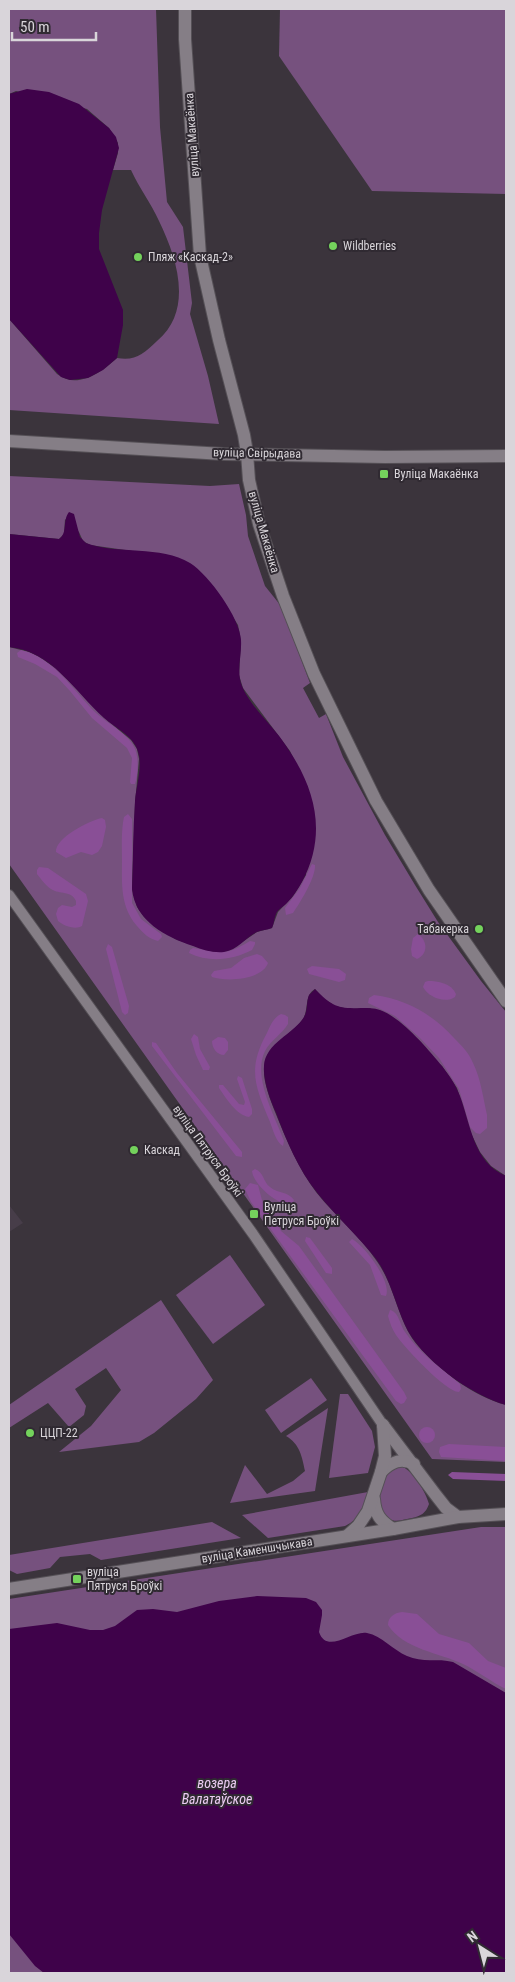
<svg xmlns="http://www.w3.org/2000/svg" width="515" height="1982" font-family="'Roboto Condensed',sans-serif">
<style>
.built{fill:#473d49}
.green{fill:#76517e}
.forest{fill:#894f96}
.water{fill:#3f024a}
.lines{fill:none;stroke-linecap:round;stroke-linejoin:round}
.street-casing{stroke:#555056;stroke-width:12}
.secondary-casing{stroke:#555056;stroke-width:14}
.street{stroke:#857e86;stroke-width:10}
.secondary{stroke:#857e86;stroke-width:12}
.poi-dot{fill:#74d25c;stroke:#302a32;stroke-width:2}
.labels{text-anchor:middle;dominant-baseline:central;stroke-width:4;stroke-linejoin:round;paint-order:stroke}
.street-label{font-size:12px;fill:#d9d5da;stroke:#302a32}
.poi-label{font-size:12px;fill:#d9d5da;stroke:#302a32;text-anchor:start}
.water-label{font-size:14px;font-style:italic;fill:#ecccf3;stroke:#302a32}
</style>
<rect width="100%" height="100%" fill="#3b343c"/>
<path class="built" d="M9,1205L23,1223L9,1232Z"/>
<g class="green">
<path d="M9,9H156L160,127L167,202L183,227L192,303L190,314L208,376L219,424L9,410V319L57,374C77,390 102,372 117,358C136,361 143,354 157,341C194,310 177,258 159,221C151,203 139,188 131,170H113L118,153V143L109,128L87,109L16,91L9,94Z"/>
<path d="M280,9H506V194L372,191L279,56Z"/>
<path d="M9,476L210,486L239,484L246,515L248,536L265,586L281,606L310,683L303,688L319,718L326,714L343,757L385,835L415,885L438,922L481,981L506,1012V1176L491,1166L480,1152L470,1131L457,1088L442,1066L370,1008L349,1009L335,1006L323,998L315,989C304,995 309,1009 303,1019C291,1036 266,1044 264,1068C263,1082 270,1099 275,1112C286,1139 298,1168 316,1192C335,1216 361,1237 378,1263C396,1289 398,1324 419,1347C443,1373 473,1396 506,1405V1462L432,1459L9,864V647L29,652L56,668L114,726L131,740L137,749L139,759L135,803L132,889L137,907L144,917L175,939L212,952L232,949L257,932L272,928L278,912L293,896L306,875L308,788L290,751L243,688L239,675L241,641L238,625L216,590L175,557L90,545L83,541L79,532L65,519L64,534L59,539L9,534Z"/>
<path d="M230,1255L265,1305L213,1344L176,1295Z"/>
<path d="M161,1300L213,1380L196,1399L154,1433L139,1442L59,1452L91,1426L121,1390L106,1368L75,1389L86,1406L84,1415L69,1427L48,1403L9,1428V1405Z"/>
<path d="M311,1378L327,1400L281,1433L265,1410Z"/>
<path d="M340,1394H348L372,1431L375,1447L368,1473L329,1478Z"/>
<path d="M328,1408L315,1491L230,1503L245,1465L267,1494L293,1481L305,1471C302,1457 300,1444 286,1436Z"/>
<path d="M401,1466C413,1471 426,1492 429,1504C426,1513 421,1516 412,1518C405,1519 396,1523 389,1519C375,1513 379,1478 390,1470C393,1468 398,1467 401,1466Z"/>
<path d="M368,1492C363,1509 361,1518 345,1526L268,1538L242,1515Z"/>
<path d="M212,1522L241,1538L101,1560L90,1554L60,1557L50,1568L17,1574L9,1570V1555Z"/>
<path d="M481,1527H506V1973H9V1599Z"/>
</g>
<g class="forest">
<path d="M21,650C54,657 74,692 96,713C108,724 129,734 135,749C139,759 138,774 135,784H131L130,782L132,758L127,748L92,718L70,691L57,677L35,664L18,657L17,653Z"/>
<path d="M128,814L132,819V903L141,919L161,934L162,937L158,941C149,939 143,933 137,926C120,906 122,884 122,860C122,846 121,831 124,817Z"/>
<path d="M102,818L105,820L106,827L102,846L98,852L92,855L81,852L66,858L56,852C55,838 90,820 102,818Z"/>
<path d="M312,864L315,865C316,877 300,903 293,913L286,915L285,908L300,888Z"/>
<path d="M39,867L48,868L86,894L88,901L82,926C75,930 64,926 58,921L56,914L58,908L62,905L72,907L76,905V901C71,890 60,895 51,889C46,886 41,879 37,874V870Z"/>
<path d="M418,934C428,941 428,954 417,959L412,956L411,949L413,938Z"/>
<path d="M250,941L255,942V944L252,950C233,960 209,963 189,953L190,950L193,948C222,952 223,957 250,941Z"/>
<path d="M108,944L112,947L129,1006L128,1013L125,1015L122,1012L106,949Z"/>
<path d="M257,954L262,956L268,963C262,980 227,982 212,977L211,975L214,971L231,968L244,958Z"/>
<path d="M312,966L339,969L346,974L345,980L339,982L309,974L307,969Z"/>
<path d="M428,981C438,981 451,983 456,994L455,997C445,1004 428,997 423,987L425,982Z"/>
<path d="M374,995C406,999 432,1014 454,1038C462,1046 469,1053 473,1063C481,1079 483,1098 487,1115V1128L480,1134L476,1133L470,1127L459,1089L439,1058L420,1038L395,1016L368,1003L369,998Z"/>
<path d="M281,1014L285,1015L288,1017V1024C282,1034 271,1040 265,1051C252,1077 275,1116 284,1141L283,1146C276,1142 273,1130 270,1122C255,1086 247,1069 267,1033C270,1026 273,1018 281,1014Z"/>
<path d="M194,1034L198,1037L200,1049L210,1067L209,1070H203L196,1055L191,1039Z"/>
<path d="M218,1037L225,1038L228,1042V1050L224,1055C217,1055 212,1048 212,1041Z"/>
<path d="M152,1042L156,1043L177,1073L242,1152V1157L236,1156L152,1046Z"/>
<path d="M238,1076L242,1078L252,1109V1114L249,1117C236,1115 226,1098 219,1088V1085H223L239,1104L244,1105L245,1102L237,1079Z"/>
<path d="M255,1169C264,1172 263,1182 270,1187C278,1194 288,1191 294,1200L292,1204C279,1207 253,1184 252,1171Z"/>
<path d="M250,1183L258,1185L263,1204L273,1215L281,1231L299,1246L404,1392L407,1398L404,1403L401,1404L396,1401L251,1202L245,1189Z"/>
<path d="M306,1237L310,1238L332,1268V1274L326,1273L305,1241Z"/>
<path d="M352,1239C365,1246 392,1282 386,1296L381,1295L370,1265L349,1242Z"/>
<path d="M390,1310C399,1312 400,1325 405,1332C419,1353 441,1368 460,1384L461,1389L459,1392C446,1392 404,1347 396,1335C392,1329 390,1323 388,1316Z"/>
<circle cx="427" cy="1435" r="8"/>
<path d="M449,1444L506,1447V1461L441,1457L439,1452L440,1447Z"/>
<path d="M452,1472L506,1474V1481L453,1479L448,1475Z"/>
<path d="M402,1612L417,1614L439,1634L469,1643L488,1661L506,1668V1689C491,1682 478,1671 463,1664C440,1653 403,1649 388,1625C388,1617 394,1613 402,1612Z"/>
</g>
<g class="water">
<path d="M27,89L49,92L79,104L109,128L116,137L119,148L102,210L99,233V249L123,310V325L117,358L103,370L88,378L70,380L61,377L9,319V94Z"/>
<path d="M69,512L74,514L80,537L86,543C117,555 161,545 190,563C209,575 240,618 241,640C242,656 236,671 242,686C250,706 270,723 282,740C314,784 329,831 302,882C298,889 293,897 287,903C283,907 278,909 276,914C274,919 274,924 272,928C267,930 262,930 257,932C245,938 238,950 224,952C213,953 203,950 193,946C166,937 135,921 132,889C133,860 133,830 135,801C136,786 143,767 138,752C134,736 115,728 104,718C74,691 52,651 9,647V534L59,539C68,533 62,521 69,512Z"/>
<path d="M315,989C332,1006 337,1009 361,1008C368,1008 374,1008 380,1010C402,1018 428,1049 442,1066C449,1075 456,1085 460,1096C471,1125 473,1162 506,1176V1405C472,1396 419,1358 405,1325C395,1303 390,1278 376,1259C358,1236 336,1216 318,1194C298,1169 287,1142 276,1113C270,1099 263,1081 264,1066C265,1043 294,1034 304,1017C308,1010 306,1002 309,995Z"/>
<path d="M257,1596L306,1598L316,1602L322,1610V1615L319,1632C327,1655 352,1630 367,1633C382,1636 393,1650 407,1656C422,1663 438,1658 453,1662L506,1693V1973H44L35,1966L9,1934V1629L57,1623L90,1630H103L115,1626L137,1610L153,1609L177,1612L219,1601Z"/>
</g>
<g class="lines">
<defs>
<path id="street" d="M9,895L253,1234L383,1425"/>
<g id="secondary">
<path d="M185,9V39L200,256L219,340L244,435L247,453L249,480L259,524L283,596L314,674L376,801L429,890L506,1001"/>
<path d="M9,441L223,454L385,457L506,456"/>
<path d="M383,1425L435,1494L446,1508L458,1517"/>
<path d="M381,1472C391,1462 401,1457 414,1464"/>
<path d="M374,1499C375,1514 380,1521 393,1529"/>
<path d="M347,1536L358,1526L368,1511L381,1472L385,1456L383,1425"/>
<path d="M9,1589L393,1529L458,1517L506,1514"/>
</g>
</defs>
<use href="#street" class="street-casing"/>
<use href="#secondary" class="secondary-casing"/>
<use href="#street" class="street"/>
<use href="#secondary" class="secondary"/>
</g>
<g class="poi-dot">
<circle cx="333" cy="246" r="5"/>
<circle cx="138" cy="257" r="5"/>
<rect x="379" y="469" width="10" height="10" rx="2.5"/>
<circle cx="479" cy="929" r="5"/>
<circle cx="134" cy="1150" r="5"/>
<rect x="249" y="1209" width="10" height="10" rx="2.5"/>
<circle cx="30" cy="1433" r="5"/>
<rect x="72" y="1574" width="10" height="10" rx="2.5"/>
</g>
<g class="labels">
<g class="street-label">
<text transform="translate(192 135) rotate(-94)">вуліца Макаёнка</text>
<text transform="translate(257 453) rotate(1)">вуліца Свірыдава</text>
<text transform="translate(264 532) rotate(74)">вуліца Макаёнка</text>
<text transform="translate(208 1151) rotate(54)">вуліца Пятруся Броўкі</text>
<text transform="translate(257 1550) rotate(-9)">вуліца Каменшчыкава</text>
</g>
<g class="poi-label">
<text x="343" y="246">Wildberries</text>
<text x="148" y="257">Пляж «Каскад-2»</text>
<text x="394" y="474">Вуліца Макаёнка</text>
<text x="469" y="929" text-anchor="end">Табакерка</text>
<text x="144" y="1150">Каскад</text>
<text x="264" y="1207">Вуліца<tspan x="264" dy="14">Петруся Броўкі</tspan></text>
<text x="40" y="1433">ЦЦП-22</text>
<text x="87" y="1572">вуліца<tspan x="87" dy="14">Пятруся Броўкі</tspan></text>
</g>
<g class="water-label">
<text x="217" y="1783">возера<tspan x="217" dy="16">Валатаўское</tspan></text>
</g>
</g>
<rect width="515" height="1982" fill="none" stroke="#d9d5da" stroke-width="20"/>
<g transform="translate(480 1947) rotate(324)" stroke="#302a32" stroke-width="4" paint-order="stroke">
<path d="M0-4L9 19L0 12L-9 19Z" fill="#d9d5da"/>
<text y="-8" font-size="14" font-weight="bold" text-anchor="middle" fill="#d9d5da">N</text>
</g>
<path d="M12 32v8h84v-8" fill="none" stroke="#d9d5da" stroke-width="2.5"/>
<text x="20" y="32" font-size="15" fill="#d9d5da" stroke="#302a32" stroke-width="4" paint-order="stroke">50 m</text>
</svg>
